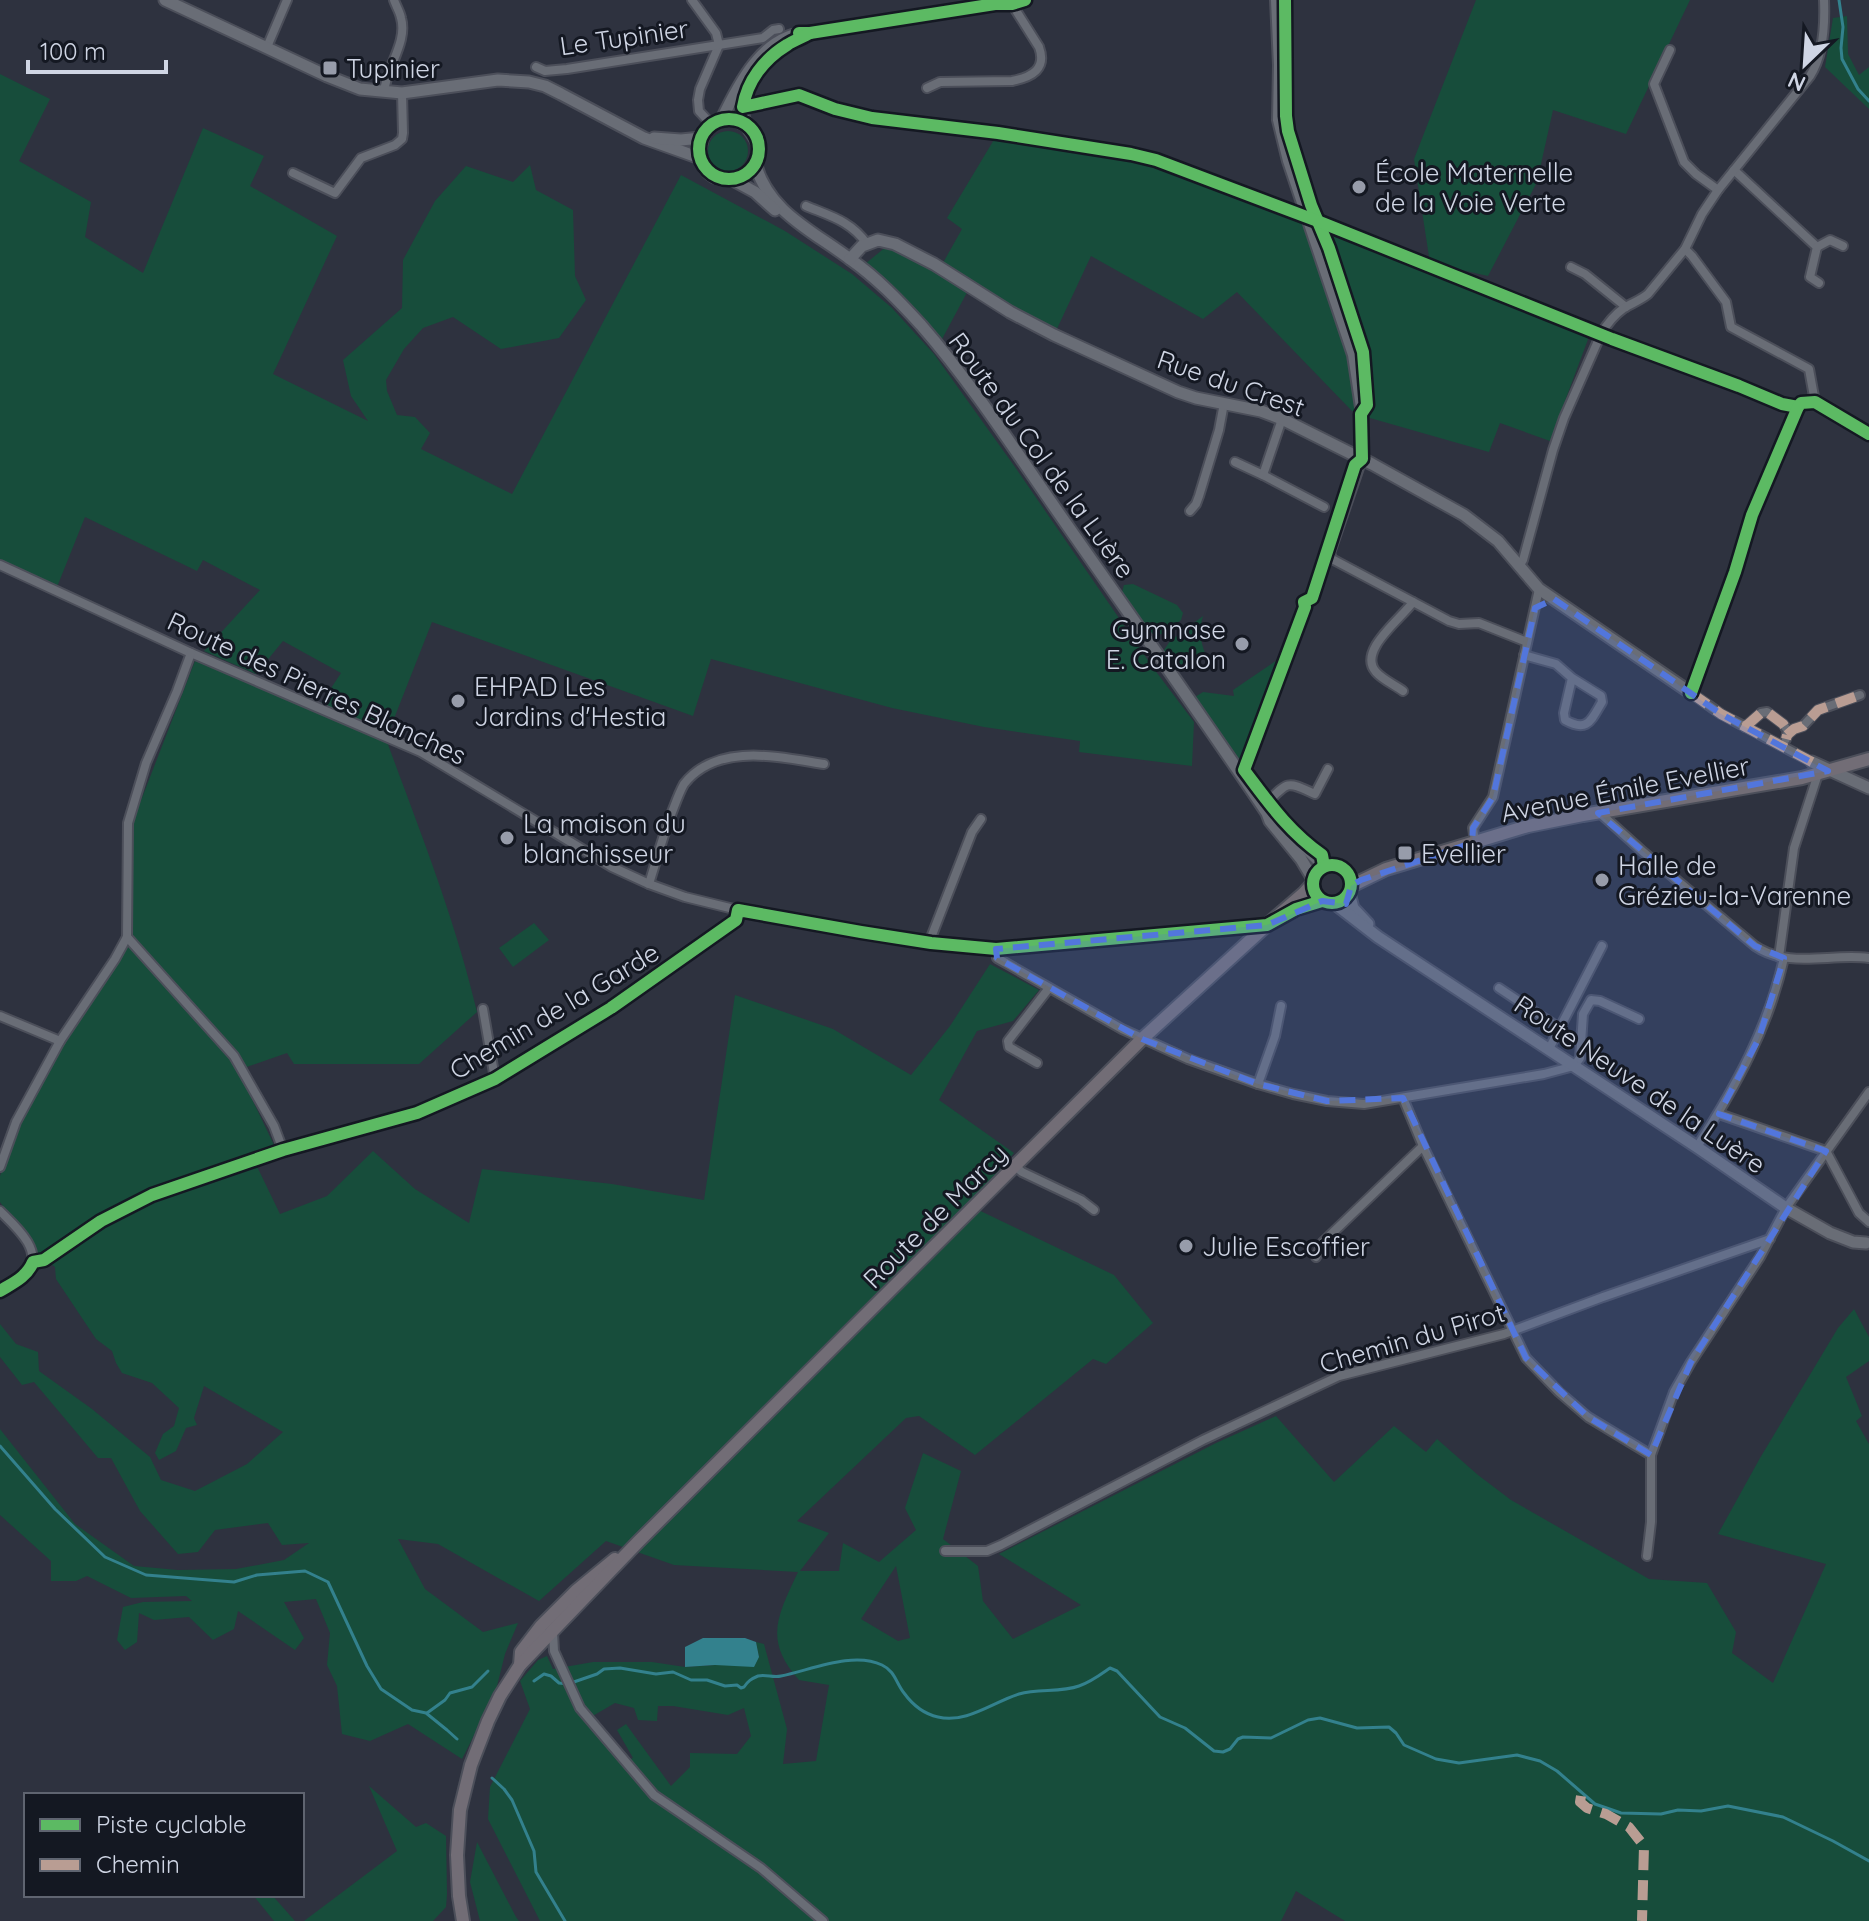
<svg xmlns="http://www.w3.org/2000/svg" width="1869" height="1921" font-family="Quicksand,sans-serif">
<style>
.green{fill:#174d3b;fill-rule:evenodd}
.water{fill:#33818d}
.lines{fill:none;stroke-linecap:round;stroke-linejoin:round}
.stream{stroke:#33818d;stroke-width:3}
.street-casing{stroke:#4c4f5a;stroke-width:12}
.secondary-casing{stroke:#4c4f5a;stroke-width:15}
.primary-casing{stroke:#4c4f5a;stroke-width:16}
.street{stroke:#696d76;stroke-width:8}
.secondary{stroke:#696d76;stroke-width:11}
.primary{stroke:#726d76;stroke-width:12}
.quiet{stroke:#b99d93;stroke-width:10;stroke-dasharray:20 10;stroke-linecap:butt}
.cycleway-casing{stroke:#141822;stroke-width:17}
.cycleway{stroke:#5cba63;stroke-width:12}
.marked{fill:#5276dc;fill-opacity:0.2;stroke:#5276dc;stroke-width:6;stroke-dasharray:16 10;stroke-linejoin:round}
.poi-dot{fill:#979caa;stroke:#141822;stroke-width:3}
.labels{text-anchor:middle;dominant-baseline:central;stroke-width:6;stroke-linejoin:round;paint-order:stroke}
.street-label{font-size:26px;fill:#cfd5e4;stroke:#141822}
.poi-label{font-size:26px;fill:#cfd5e4;stroke:#141822;text-anchor:start}
</style>
<rect width="100%" height="100%" fill="#2e323f"/>
<g class="green">
<path d="M1476,0H1690L1626,134L1553,110L1537,182L1488,276L1430,263L1414,159Z"/>
<path d="M1847,16L1848,54L1859,75L1869,67V109L1825,67L1833,18Z"/>
<path d="M0,74L50,99L19,161L91,202L85,237L143,273L203,128L264,156L250,186L337,236L273,374L368,421L351,396L343,360L402,308L403,260L435,201L466,166L513,182L530,165L536,190L573,210L575,276L586,300L559,338L501,349L453,317L423,328L404,349L386,380L387,391L397,415L415,417L430,433L421,449L512,494L681,175L785,231L852,274L892,308L934,354L1015,467L1154,669L1194,722L1192,766L1079,752L1080,741L984,727L892,708L711,659L693,716L432,622L386,739C419,829 455,918 477,1012L419,1064H294L287,1053L238,1070L275,1147L252,1156L280,1214L327,1196L373,1151L415,1189L469,1223L482,1169L612,1184L704,1200L735,995L833,1029L911,1075L950,1026L990,964L1039,990L1013,1021L977,1031L939,1100L1014,1153L968,1205L1114,1275L1153,1323L1106,1364L1093,1359L975,1455L919,1416L906,1418L797,1521L829,1533L800,1571H839L843,1543L879,1562L916,1530L905,1508L923,1453L961,1471L943,1539L978,1566L983,1601L1013,1639L1081,1605L999,1554L1216,1443L1276,1416L1334,1482L1394,1426L1426,1452L1437,1439L1478,1475L1511,1500L1649,1579L1707,1583L1736,1632L1732,1653L1773,1683L1826,1564L1718,1534L1760,1458L1838,1328L1854,1309L1869,1337V1361L1846,1377L1862,1416L1856,1421L1869,1444V1921H1345L1296,1891L1281,1921H540L488,1819L490,1787L530,1709L520,1681L538,1660L547,1656L553,1669L593,1662H652L685,1667L715,1665L759,1657L756,1642L764,1644L787,1729L783,1764L816,1761L829,1685L799,1680C763,1640 778,1615 798,1572L674,1565L606,1541L539,1601L438,1544L398,1539L425,1589L483,1632L518,1623L505,1654L495,1694L462,1759L408,1724L370,1741L342,1734L337,1686L327,1665L330,1633L316,1599L284,1602L304,1638L295,1650L238,1611L234,1629L213,1640L189,1617L154,1620L139,1613L137,1642L125,1650L117,1640L123,1607L143,1602L192,1601L186,1596L131,1598L87,1576L76,1581H51V1561L0,1515V1429L75,1524L134,1566L178,1570L236,1569L284,1560L309,1543L282,1545L268,1523L215,1530L198,1552L178,1554L140,1511L111,1458H98L34,1382L22,1385L0,1357V1324L16,1344L38,1352L39,1371L92,1409L150,1457L161,1480L195,1491L247,1464L283,1432L204,1386L194,1418L197,1425L186,1428L176,1451L159,1460L155,1453L163,1434L174,1426L179,1408L152,1383L122,1373L116,1363L112,1351L96,1339L56,1279L55,1267L37,1253L0,1202V1176L18,1124L65,1042L130,939L133,821L195,661L316,711L341,673L283,641L256,674L204,651L260,590L203,560L197,571L85,517L57,587L0,560ZM896,1566L910,1638L898,1641L861,1619ZM615,1703L634,1708L638,1720L657,1721L658,1706H673L728,1715L744,1708L751,1736L737,1754L690,1753V1767L671,1786L626,1724L617,1730L633,1758L621,1762L584,1721Z"/>
<circle cx="728" cy="151" r="20"/>
<path d="M998,133L1142,159L1180,171L1301,220L1347,356L1357,413L1352,411L1237,292L1203,319L1091,256L1055,333L971,285L941,341L865,264L887,246L939,270L962,229L947,218Z"/>
<path d="M1324,232L1590,334L1550,441L1500,423L1489,452L1370,418L1364,363L1332,251Z"/>
<path d="M1133,584L1177,605L1183,613L1181,620L1164,634L1152,635L1122,592L1124,585Z"/>
<path d="M1203,616C1199,629 1200,640 1205,653L1177,672L1162,653L1170,641Z"/>
<path d="M1286,654L1243,765L1195,697L1203,692L1234,696L1233,690Z"/>
<path d="M534,923L549,940L513,967L499,948Z"/>
<path d="M369,1786L416,1827L426,1823L446,1836L447,1894L446,1907L433,1921H304L397,1851Z"/>
<path d="M477,1842L516,1917L519,1921H480L470,1882Z"/>
<path d="M253,1895H272L295,1921H274Z"/>
</g>
<path class="water" d="M703,1638H745L756,1642L759,1657L754,1667L715,1665L685,1667V1647Z"/>
<g class="lines">
<g class="stream">
<path d="M1839,0L1843,27L1841,48L1842,59L1858,89L1869,101"/>
<path d="M0,1446L55,1509L105,1557L146,1575L234,1582L257,1575L305,1571L328,1582L367,1666L381,1689L412,1710L426,1713L447,1730L457,1739"/>
<path d="M534,1681L544,1674L551,1676L559,1683L568,1684L597,1674L604,1669L620,1668L656,1674L673,1672L691,1680H707L725,1686L737,1685L741,1688L744,1687C748,1681 751,1679 758,1676C766,1674 773,1678 781,1676C811,1670 853,1651 882,1665C895,1671 896,1683 904,1693C912,1704 924,1714 938,1717C966,1724 993,1702 1019,1694C1038,1688 1060,1693 1079,1686C1091,1682 1100,1675 1110,1668L1117,1671L1160,1717L1185,1728L1214,1751L1223,1752L1230,1749L1238,1739L1243,1737L1271,1738L1308,1720L1320,1718L1357,1728L1389,1727L1396,1733L1404,1745L1436,1759L1459,1763L1517,1755L1540,1761L1557,1771L1595,1804L1621,1813L1661,1814L1678,1810L1701,1811L1728,1806L1783,1817L1833,1841L1869,1861"/>
<path d="M427,1713L445,1700L450,1693L472,1687L488,1671"/>
<path d="M492,1778L504,1789L512,1800L534,1851L536,1872L565,1921"/>
</g>
<defs>
<g id="street">
<path d="M692,0L716,33L719,45L700,89L698,100L699,111L712,125"/>
<path d="M1275,0L1278,65L1277,120L1287,161L1352,355L1361,414L1362,459L1330,553L1332,559L1449,621L1459,624L1479,623L1527,642"/>
<path d="M267,47L287,0"/>
<path d="M1670,50L1654,84L1684,162L1696,174L1718,190"/>
<path d="M536,67L545,71L567,69L763,38L773,30L779,29"/>
<path d="M927,88L940,82L1012,81C1032,77 1047,69 1039,47L1010,1"/>
<path d="M384,92C386,68 408,42 401,18C400,12 396,6 394,0"/>
<path d="M1734,170L1817,247L1810,277L1819,283"/>
<path d="M293,173L335,193L361,158L395,145L402,139L403,133L402,93"/>
<path d="M806,206C830,216 851,221 867,244"/>
<path d="M1817,247L1830,240L1843,246"/>
<path d="M1685,249L1692,256L1726,302L1731,327L1809,369L1815,402"/>
<path d="M1571,267L1585,274L1626,307"/>
<path d="M1815,402L1869,434"/>
<path d="M1235,462L1263,475L1282,419"/>
<path d="M1263,475L1324,507"/>
<path d="M1190,511L1196,504L1199,496L1219,430L1224,403"/>
<path d="M0,565L191,653L421,752L612,867L649,884L685,897L738,910L861,932L977,948L996,949L1061,944L1266,925"/>
<path d="M1520,565L1523,560L1553,450L1564,418L1601,334C1607,324 1614,315 1624,308C1632,303 1641,300 1648,294L1685,249L1702,214L1718,190L1810,76C1823,56 1825,24 1824,0"/>
<path d="M1524,655L1556,664L1572,678L1564,713L1565,720C1588,733 1591,720 1602,702L1601,696L1572,678"/>
<path d="M1403,691C1395,685 1383,680 1376,672C1357,651 1401,619 1413,602"/>
<path d="M1745,727L1761,713L1767,712L1783,724L1788,731L1786,739"/>
<path d="M1787,735L1794,729L1803,726L1818,710L1860,695"/>
<path d="M1812,762L1721,714L1691,693L1735,572L1752,515L1798,407L1801,403L1815,402"/>
<path d="M1268,802C1289,780 1288,782 1315,794L1328,769"/>
<path d="M1600,813L1641,850L1755,946C1789,969 1830,953 1869,958"/>
<path d="M1475,842L1473,828L1493,797L1539,589"/>
<path d="M649,884C657,858 664,832 674,807C677,799 680,791 684,784C717,742 779,757 824,764"/>
<path d="M127,937L234,1056L274,1126L283,1150L417,1113L495,1079L611,1008L736,920L738,910"/>
<path d="M931,943L932,935L972,832L981,819"/>
<path d="M996,949L997,958L1122,1029L1188,1059L1258,1084L1293,1094L1327,1101L1364,1104L1544,1074L1574,1066L1580,1058L1583,1014L1591,1000L1600,1001L1639,1019"/>
<path d="M1779,957L1794,848L1818,774"/>
<path d="M1499,988L1559,1028"/>
<path d="M483,1009L495,1079"/>
<path d="M0,1016L60,1041"/>
<path d="M1549,1049L1602,946"/>
<path d="M1037,1063L1009,1047L1008,1041L1049,988"/>
<path d="M1258,1084L1275,1036L1281,1006"/>
<path d="M1403,1098L1423,1146L1526,1358L1559,1392L1588,1417L1651,1455"/>
<path d="M1719,1114L1826,1151"/>
<path d="M1697,1147C1736,1086 1768,1029 1784,958"/>
<path d="M1826,1151L1859,1213L1869,1222"/>
<path d="M0,1167L16,1122L60,1041L115,959L127,937L128,823L146,763L177,691L191,653"/>
<path d="M1016,1167L1022,1172L1081,1200L1094,1210"/>
<path d="M0,1211C14,1225 45,1251 27,1272C21,1281 9,1286 0,1291"/>
<path d="M1316,1257L1323,1242L1423,1146"/>
<path d="M945,1551H987L1001,1545L1203,1440L1339,1376L1504,1334L1603,1297L1770,1239"/>
<path d="M1647,1556L1651,1522V1455L1674,1392L1691,1362L1760,1257L1786,1208L1869,1092"/>
<path d="M553,1632L554,1651L580,1708L654,1795L761,1868L823,1921"/>
</g>
<g id="secondary">
<path d="M165,0L327,76L360,89L402,93L498,80L529,82L545,86L561,94L644,138L700,158"/>
<path d="M721,121C738,85 764,32 810,33L995,4H1012L1025,0"/>
<path d="M747,126C696,95 680,186 733,179C743,177 752,171 756,161C764,142 751,136 745,122C733,93 765,60 786,46"/>
<path d="M654,138L681,140L701,138"/>
<path d="M755,163C768,212 813,231 850,259C877,278 899,301 921,325C975,387 1020,458 1067,525C1134,621 1202,716 1267,813L1270,821L1301,859L1313,879"/>
<path d="M731,179L755,192L775,210"/>
<path d="M850,259L862,246L878,240L895,244L934,264L1010,312L1054,335L1178,392L1196,398L1261,411L1282,419L1372,464L1464,515L1498,541L1539,589L1691,693"/>
<path d="M1812,762L1869,788"/>
<path d="M1279,822L1324,866"/>
<path d="M1349,893L1353,908L1368,924"/>
<path d="M1334,903L1378,937L1697,1147L1786,1208L1830,1233L1853,1242L1866,1243"/>
</g>
<g id="primary">
<circle cx="1332" cy="884" r="19"/>
<path d="M1351,886L1386,869L1528,826L1583,815L1802,778L1869,759"/>
<path d="M1287,914L1305,905L1322,901"/>
<path d="M520,1665L521,1652L541,1626L576,1591L615,1559"/>
<path d="M463,1921L459,1896L457,1855L460,1810L471,1765L488,1721L500,1696L520,1665L638,1542L1142,1039L1267,925L1304,893L1313,883"/>
</g>
</defs>
<use href="#street" class="street-casing"/>
<use href="#secondary" class="secondary-casing"/>
<use href="#primary" class="primary-casing"/>
<use href="#street" class="street"/>
<use href="#secondary" class="secondary"/>
<use href="#primary" class="primary"/>
<g class="quiet">
<path d="M1691,693L1721,714L1812,762"/>
<path d="M1745,727L1761,713L1767,712L1783,724L1788,731L1786,739"/>
<path d="M1787,735L1794,729L1803,726L1818,710L1860,695"/>
<path d="M1581,1796L1580,1802L1587,1808L1606,1814L1629,1827L1644,1846L1642,1921"/>
</g>
<defs>
<g id="cycleway">
<path d="M1285,0L1286,116L1288,131L1311,205L1329,248L1363,352L1367,405L1361,414L1362,459L1355,465L1312,598L1304,602L1305,607L1244,770C1269,803 1288,831 1322,855L1324,866"/>
<path d="M799,33H810L995,4H1012L1025,0"/>
<path d="M810,33C802,38 794,40 787,45C764,59 747,81 743,107L799,95L835,109L872,118L998,133L1131,154L1156,160L1320,222L1612,339L1739,386L1782,404L1798,407"/>
<circle cx="729" cy="149" r="30"/>
<path d="M1691,693L1735,572L1752,515L1798,407L1801,403L1815,402L1869,434"/>
<circle cx="1332" cy="884" r="19"/>
<path d="M0,1291C13,1283 27,1277 33,1262L44,1260L101,1221L152,1195L283,1150L417,1113L495,1079L611,1008L736,920L738,910L861,932L931,943L996,949L1267,925L1296,909L1322,901"/>
</g>
</defs>
<use href="#cycleway" class="cycleway-casing"/>
<use href="#cycleway" class="cycleway"/>
</g>
<path class="marked" d="M1554,599L1721,714L1828,771L1598,813L1755,946L1784,958L1759,1038L1719,1114L1826,1151L1691,1362L1651,1455L1588,1417L1526,1358L1403,1098L1327,1101L1258,1084L1142,1039L997,958L996,949L1267,925L1322,901L1346,904L1351,886L1361,880L1472,843L1473,828L1493,797L1535,608Z"/>
<g class="poi-dot">
<rect x="322" y="60" width="16" height="16" rx="4"/>
<circle cx="1359" cy="187" r="8"/>
<circle cx="1242" cy="644" r="8"/>
<circle cx="458" cy="701" r="8"/>
<circle cx="507" cy="838" r="8"/>
<rect x="1397" y="845" width="16" height="16" rx="4"/>
<circle cx="1602" cy="880" r="8"/>
<circle cx="1186" cy="1246" r="8"/>
</g>
<g class="labels">
<g class="street-label">
<text transform="translate(624 37) rotate(-8)">Le Tupinier</text>
<text transform="translate(1231 383) rotate(19)">Rue du Crest</text>
<text transform="translate(1042 455) rotate(54)">Route du Col de la Luère</text>
<text transform="translate(317 688) rotate(25)">Route des Pierres Blanches</text>
<text transform="translate(1625 789) rotate(-11)">Avenue Émile Evellier</text>
<text transform="translate(554 1011) rotate(-31)">Chemin de la Garde</text>
<text transform="translate(1640 1084) rotate(34)">Route Neuve de la Luère</text>
<text transform="translate(935 1216) rotate(-45)">Route de Marcy</text>
<text transform="translate(1412 1338) rotate(-16)">Chemin du Pirot</text>
</g>
<g class="poi-label">
<text x="346" y="68">Tupinier</text>
<text x="1375" y="172">École Maternelle<tspan x="1375" dy="30">de la Voie Verte</tspan></text>
<text x="1226" y="629" text-anchor="end">Gymnase<tspan x="1226" dy="30">E. Catalon</tspan></text>
<text x="474" y="686">EHPAD Les<tspan x="474" dy="30">Jardins d'Hestia</tspan></text>
<text x="523" y="823">La maison du<tspan x="523" dy="30">blanchisseur</tspan></text>
<text x="1421" y="853">Evellier</text>
<text x="1618" y="865">Halle de<tspan x="1618" dy="30">Grézieu-la-Varenne</tspan></text>
<text x="1202" y="1246">Julie Escoffier</text>
</g>
</g>
<rect x="24" y="1793" width="280" height="104" fill="#141822" stroke="#5f6470" stroke-width="2"/>
<rect x="40" y="1819" width="40" height="12" fill="#5cba63" stroke="#5f6470" stroke-width="2"/>
<text x="96" y="1833" font-size="24" fill="#cfd5e4">Piste cyclable</text>
<rect x="40" y="1859" width="40" height="12" fill="#b99d93" stroke="#5f6470" stroke-width="2"/>
<text x="96" y="1873" font-size="24" fill="#cfd5e4">Chemin</text>
<g transform="translate(1805 64) rotate(205)" stroke="#141822" stroke-width="6" paint-order="stroke">
<path d="M0-6L14 30L0 20L-14 30Z" fill="#cfd5e4"/>
<text y="-12" font-size="22" font-weight="bold" text-anchor="middle" fill="#cfd5e4">N</text>
</g>
<path d="M28 60v12h138v-12" fill="none" stroke="#cfd5e4" stroke-width="4"/>
<text x="40" y="60" font-size="24" fill="#cfd5e4" stroke="#141822" stroke-width="6" paint-order="stroke">100 m</text>
</svg>
